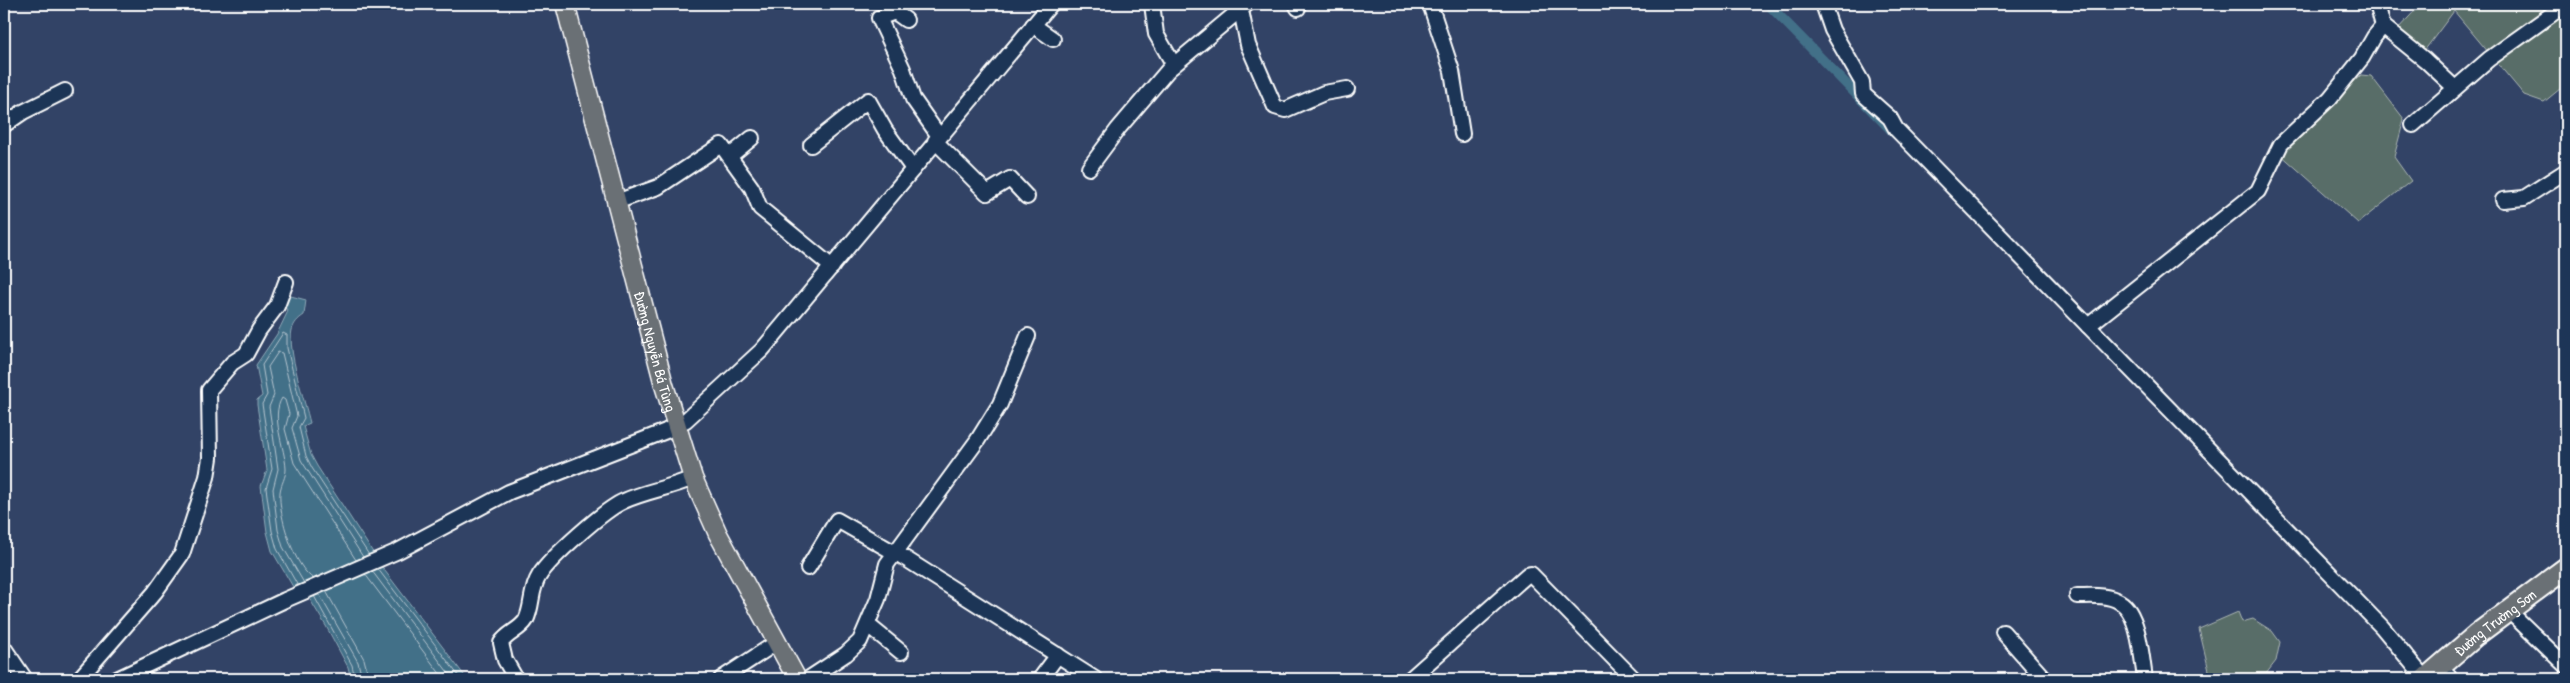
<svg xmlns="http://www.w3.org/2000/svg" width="2570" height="683" font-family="'Patrick Hand',sans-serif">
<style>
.green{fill:#596d68;stroke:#acb6b4}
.water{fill:#436f88;stroke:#8ea9b8}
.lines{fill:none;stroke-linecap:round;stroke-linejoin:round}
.shore{stroke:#b4c5cf;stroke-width:1}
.canal{stroke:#436f88;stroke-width:10}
.minor-casing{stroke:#fff;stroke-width:18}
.major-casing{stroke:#fff;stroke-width:21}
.highway-casing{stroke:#fff;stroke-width:24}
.minor{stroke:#1d3557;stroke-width:14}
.major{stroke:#6b6f74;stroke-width:18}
.highway{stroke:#6b6f74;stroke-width:20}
.labels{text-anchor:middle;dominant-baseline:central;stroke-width:5;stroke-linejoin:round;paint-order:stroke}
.street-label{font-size:15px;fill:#fff;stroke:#1d3557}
</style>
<rect width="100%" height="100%" fill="#324366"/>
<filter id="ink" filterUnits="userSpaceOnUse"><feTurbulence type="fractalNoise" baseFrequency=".02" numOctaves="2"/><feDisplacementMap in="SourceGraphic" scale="10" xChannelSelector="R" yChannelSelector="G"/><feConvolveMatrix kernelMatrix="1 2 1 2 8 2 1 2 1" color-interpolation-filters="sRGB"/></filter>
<g filter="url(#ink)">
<g class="green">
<path d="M2421,4H2560L2566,11V84L2544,102L2524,95L2454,11L2424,51L2396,31Z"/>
<path d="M2361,75L2371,76L2404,119L2394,157L2411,181L2358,223L2279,153Z"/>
<path d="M2238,612L2242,622L2253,619L2272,631L2280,642L2276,661L2262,679H2211L2199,629Z"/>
</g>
<path class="water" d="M287,295L306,300L304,315C298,319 294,323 292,330C287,350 305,401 310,423L303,426L311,455L317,466L385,571L467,679H351L348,667L326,626L309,598L296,592L272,551L267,532L261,486L267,470L257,405V400L262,396L256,365L277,334L288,311L283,305Z"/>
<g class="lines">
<g class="shore">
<path d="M378,569L461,679"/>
<path d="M372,571L453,679"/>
<path d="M365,574L444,679"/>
<path d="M314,579C294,568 278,514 280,492C281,484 286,477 286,469C285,447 270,417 282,398L285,400L289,414L285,429L294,463L356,560"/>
<path d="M304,583L283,547L278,530L273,489L278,469L269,407L274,395L268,367L278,352L282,353L297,416L292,428L301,460L363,557"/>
<path d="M298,586L277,549L272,531L266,488L272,469L262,404L267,395L262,365L283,333L287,335V348L304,418L299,427L306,456L312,468L369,555"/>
<path d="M326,591L364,659L369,679"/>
<path d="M319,594L358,662L362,679"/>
<path d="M314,596L352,665L355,679"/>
</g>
<path class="canal" d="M1768,4L1895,134"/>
<defs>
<g id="minor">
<path d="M1152,4L1156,34L1174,65"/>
<path d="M1296,4L1298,8"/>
<path d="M1430,4L1452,71L1462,134"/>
<path d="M1823,4L1832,30L1862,82L1863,94L1890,118L1896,129L2382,627L2425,679"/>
<path d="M2377,4L2383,26L2425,60L2455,88"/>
<path d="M1234,14L1238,13L1242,15L1248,45L1275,107L1285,110L1324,93L1347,89"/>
<path d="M906,20L895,12L879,18L903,69L913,99L939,136"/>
<path d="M1033,25L1053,39"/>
<path d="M4,125L23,112L65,91"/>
<path d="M2413,125L2489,59L2566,4"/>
<path d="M935,141L987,193L1010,179L1027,197"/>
<path d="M811,145L868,100L885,130L913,169"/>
<path d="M730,156L752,138"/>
<path d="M1089,168L1118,129L1169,69L1247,4"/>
<path d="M2503,200L2524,198L2566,171"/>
<path d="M616,202L658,187L721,145L752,188L760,208L832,267"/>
<path d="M2088,326L2258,191L2281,144L2330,98L2362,58L2374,37L2383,26"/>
<path d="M895,552L1095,679"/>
<path d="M808,568L837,520L895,553"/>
<path d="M2077,596C2091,596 2107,594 2120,602C2139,613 2142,659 2145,679"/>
<path d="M2509,611L2566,666"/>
<path d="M868,625L901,652"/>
<path d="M2003,632L2041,675L2042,679"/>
<path d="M4,648L25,679"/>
<path d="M2441,664L2450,679"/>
<path d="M79,679L155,592L182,554L207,477L210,458L209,390L232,363L246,354L259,330L277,306L286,282"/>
<path d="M117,679L285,600L398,551L509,492L666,431L686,420L762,350L1051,4"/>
<path d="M516,679L505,660L501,643C507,633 520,630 526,620C533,606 530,590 539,576C550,558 605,509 624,501C646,491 670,488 693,478"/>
<path d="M721,679L776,643"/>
<path d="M808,679L846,654L860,641L878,599L887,564L977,441L1000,404L1028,336"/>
<path d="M1040,679L1058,655"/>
<path d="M1410,679L1527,575L1531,574L1634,679"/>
</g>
<g id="major">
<path id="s1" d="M565,4L664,385L693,478L718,534L797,679"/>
</g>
<g id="highway">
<path id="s2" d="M2425,679L2476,635L2566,568"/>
</g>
</defs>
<use href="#minor" class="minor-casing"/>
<use href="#major" class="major-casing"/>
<use href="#highway" class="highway-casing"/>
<use href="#minor" class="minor"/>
<use href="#major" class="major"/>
<use href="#highway" class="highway"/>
</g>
</g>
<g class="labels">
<g class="street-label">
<text stroke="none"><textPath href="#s1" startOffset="359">Đường Nguyễn Bá Tùng</textPath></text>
<text stroke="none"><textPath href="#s2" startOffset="90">Đường Trường Sơn</textPath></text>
</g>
</g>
<rect width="2570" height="683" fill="none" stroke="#1d3557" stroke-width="20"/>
<rect x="10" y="10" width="2550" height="663" fill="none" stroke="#fff" stroke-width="2" filter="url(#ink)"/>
</svg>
